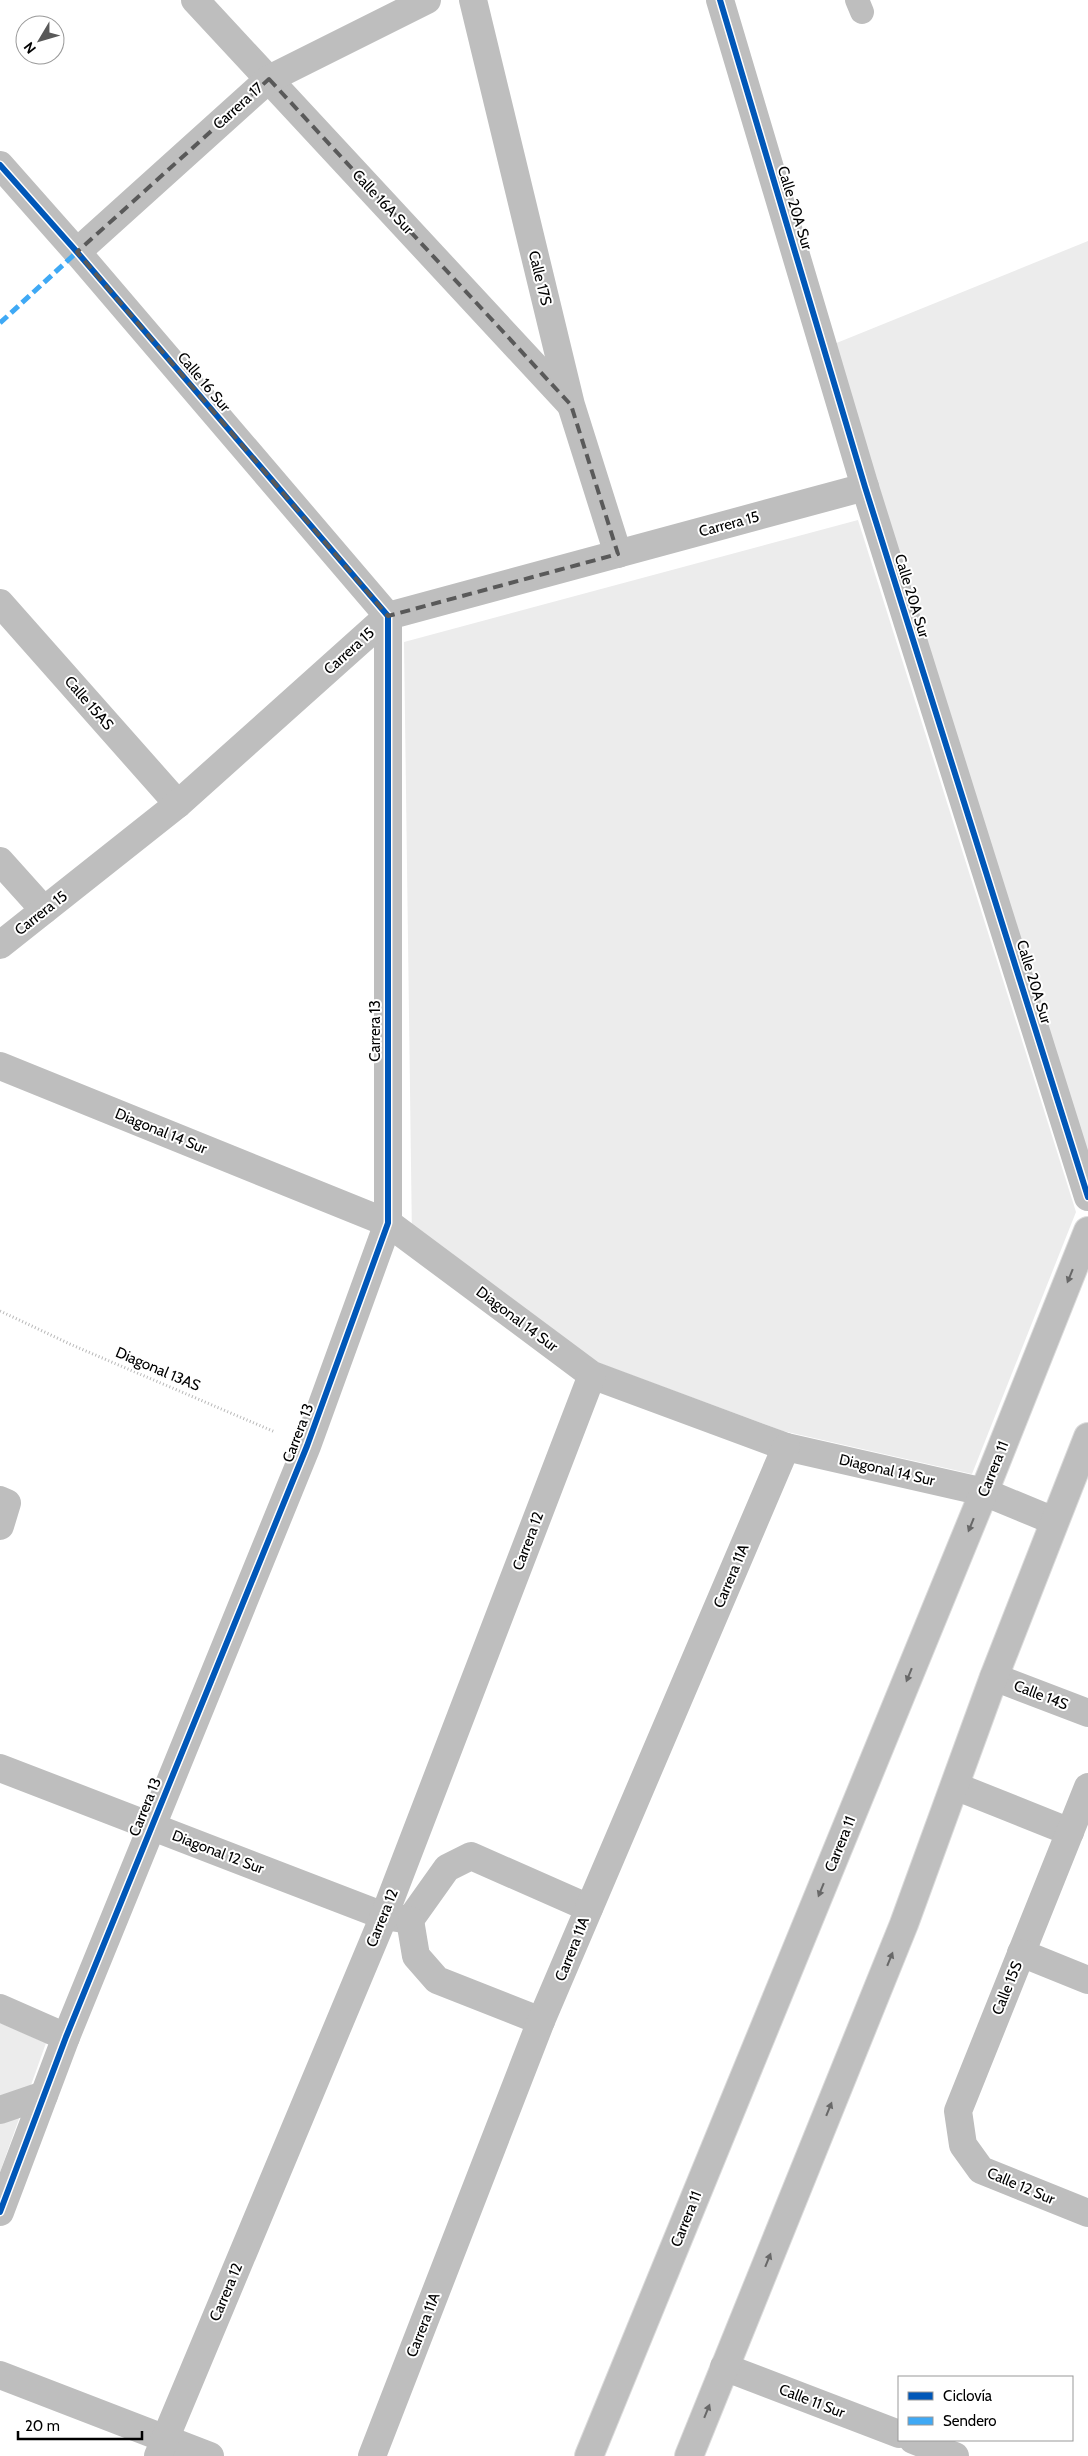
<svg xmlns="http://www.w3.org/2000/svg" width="1088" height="2456" font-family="Cabin,sans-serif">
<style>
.green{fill:#ececec}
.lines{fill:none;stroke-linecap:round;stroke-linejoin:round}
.primary-casing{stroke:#dbdbdb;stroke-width:30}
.path{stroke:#b9b9b9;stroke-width:3;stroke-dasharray:1 2.5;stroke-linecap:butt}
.lane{stroke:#bebebe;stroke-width:24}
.street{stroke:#bebebe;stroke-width:28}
.primary{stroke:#bebebe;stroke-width:28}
.quiet{stroke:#3fa9f5;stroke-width:5;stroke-dasharray:10 5;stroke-linecap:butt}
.cycleway-casing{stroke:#fff;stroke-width:9}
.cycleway{stroke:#0057b8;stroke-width:6}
.oneway{fill:#686868}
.marked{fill:none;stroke:#595959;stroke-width:4;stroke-dasharray:10 6;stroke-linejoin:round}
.labels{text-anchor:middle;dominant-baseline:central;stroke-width:4;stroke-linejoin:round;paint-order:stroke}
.street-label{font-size:15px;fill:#000;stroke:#fff}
</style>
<rect width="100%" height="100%" fill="#fff"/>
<g class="green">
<path d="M1088,241V1161L834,344Z"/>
<path d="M858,520L1076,1212L972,1474L783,1431L599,1363L412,1239L404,642Z"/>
<path d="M0,2023L46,2043L0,2172Z"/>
</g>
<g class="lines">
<defs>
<g id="primary">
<path d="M589,2456L984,1492L1088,1231"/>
<path d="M689,2456L904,1924L994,1677L1088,1437"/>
</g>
</defs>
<use href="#primary" class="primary-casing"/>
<path class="path" d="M0,1311L72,1345L275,1432"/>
<path class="lane" d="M857,0L862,12"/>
<g class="street">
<path d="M195,0L570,404"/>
<path d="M473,0L571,405L618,554"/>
<path d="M720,0L865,487L1088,1197"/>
<path d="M0,165L77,252L388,616V1223L307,1446L66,2037L0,2212"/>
<path d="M77,252L269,79L427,0"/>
<path d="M0,603L178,804"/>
<path d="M0,861L44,910"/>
<path d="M0,945L178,804L388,616L865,487"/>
<path d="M0,1066L388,1223L592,1375L786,1447L984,1492L1054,1521"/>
<path d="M0,1500L7,1503L0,1526"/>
<path d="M994,1677L1088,1713"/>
<path d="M0,1768L384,1916L410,1920L447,1868L471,1856L589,1908"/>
<path d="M955,1786L1070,1832"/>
<path d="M1088,1787L958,2111L963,2145L981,2170L1088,2213"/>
<path d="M410,1920L416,1956L437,1980L541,2021"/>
<path d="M1021,1953L1088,1980"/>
<path d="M0,2008L66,2037"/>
<path d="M0,2110L44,2095"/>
<path d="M724,2367L899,2434"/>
<path d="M0,2375L210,2456"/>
<path d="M913,2440L955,2456"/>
<path d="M158,2456L384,1916L592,1375"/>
<path d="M372,2456L541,2021L786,1447"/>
</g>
<use href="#primary" class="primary"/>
<path class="quiet" d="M0,323L77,252"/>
<defs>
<g id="cycleway">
<path d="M720,0L865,487L1088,1197"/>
<path d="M0,165L77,252L388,616V1223L307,1446L66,2037L0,2212"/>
</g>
</defs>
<use href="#cycleway" class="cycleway-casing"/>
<use href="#cycleway" class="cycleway"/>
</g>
<defs><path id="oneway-solid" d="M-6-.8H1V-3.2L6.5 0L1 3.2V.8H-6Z" transform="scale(1.25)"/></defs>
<g class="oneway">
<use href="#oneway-solid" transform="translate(1070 1276) rotate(112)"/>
<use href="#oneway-solid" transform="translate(971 1525) rotate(112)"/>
<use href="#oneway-solid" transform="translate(909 1675) rotate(112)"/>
<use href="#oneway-solid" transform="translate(821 1890) rotate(112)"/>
<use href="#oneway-solid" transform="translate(890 1959) rotate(-68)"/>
<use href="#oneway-solid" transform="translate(829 2109) rotate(-68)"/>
<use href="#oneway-solid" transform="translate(768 2260) rotate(-68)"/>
<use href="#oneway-solid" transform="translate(707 2411) rotate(-68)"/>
</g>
<path class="marked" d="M269,79L571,405L618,554L388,616L77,252Z"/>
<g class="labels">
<g class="street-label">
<text transform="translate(238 106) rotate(-42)">Carrera 17</text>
<text transform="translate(383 202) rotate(47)">Calle 16A Sur</text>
<text transform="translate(795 208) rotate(73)">Calle 20A Sur</text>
<text transform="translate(540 278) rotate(76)">Calle 17S</text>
<text transform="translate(204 382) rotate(50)">Calle 16 Sur</text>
<text transform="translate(729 524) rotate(-15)">Carrera 15</text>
<text transform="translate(912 596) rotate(73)">Calle 20A Sur</text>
<text transform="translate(349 651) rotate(-42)">Carrera 15</text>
<text transform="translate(89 703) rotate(49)">Calle 15AS</text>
<text transform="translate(41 913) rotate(-38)">Carrera 15</text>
<text transform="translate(1034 982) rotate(73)">Calle 20A Sur</text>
<text transform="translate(375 1031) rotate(-90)">Carrera 13</text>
<text transform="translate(161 1131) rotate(22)">Diagonal 14 Sur</text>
<text transform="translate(517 1319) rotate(37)">Diagonal 14 Sur</text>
<text transform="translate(158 1369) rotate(23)">Diagonal 13AS</text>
<text transform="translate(298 1433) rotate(-69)">Carrera 13</text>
<text transform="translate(993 1469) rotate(-68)">Carrera 11</text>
<text transform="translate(887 1470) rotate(13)">Diagonal 14 Sur</text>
<text transform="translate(528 1541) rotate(-69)">Carrera 12</text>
<text transform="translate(731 1576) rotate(-67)">Carrera 11A</text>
<text transform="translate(1041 1695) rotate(21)">Calle 14S</text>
<text transform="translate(145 1807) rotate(-68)">Carrera 13</text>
<text transform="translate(840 1844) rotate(-68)">Carrera 11</text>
<text transform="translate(218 1852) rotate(21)">Diagonal 12 Sur</text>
<text transform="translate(382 1918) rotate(-68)">Carrera 12</text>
<text transform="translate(572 1949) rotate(-68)">Carrera 11A</text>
<text transform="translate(1007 1988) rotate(-68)">Calle 15S</text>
<text transform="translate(1021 2186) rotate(23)">Calle 12 Sur</text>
<text transform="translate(686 2219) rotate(-68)">Carrera 11</text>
<text transform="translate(226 2292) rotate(-67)">Carrera 12</text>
<text transform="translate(423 2325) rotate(-69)">Carrera 11A</text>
<text transform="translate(812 2401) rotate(21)">Calle 11 Sur</text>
</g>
</g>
<rect x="898" y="2376" width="175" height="65" fill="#ffffff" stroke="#999999"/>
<rect x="908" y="2392" width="25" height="8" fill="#0057b8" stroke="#999999"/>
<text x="943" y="2401" font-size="15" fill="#000000">Ciclovía</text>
<rect x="908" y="2417" width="25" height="8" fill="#3fa9f5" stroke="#999999"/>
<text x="943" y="2426" font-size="15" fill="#000000">Sendero</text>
<g transform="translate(40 40) rotate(232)"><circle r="24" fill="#ffffff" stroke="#999999"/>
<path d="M0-4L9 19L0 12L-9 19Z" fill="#595959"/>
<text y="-8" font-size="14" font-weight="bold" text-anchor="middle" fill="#000000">N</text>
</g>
<path d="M18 2431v8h124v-8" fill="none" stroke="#000000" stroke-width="2.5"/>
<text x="25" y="2431" font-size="15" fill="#000000" stroke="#ffffff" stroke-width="4" paint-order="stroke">20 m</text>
</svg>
